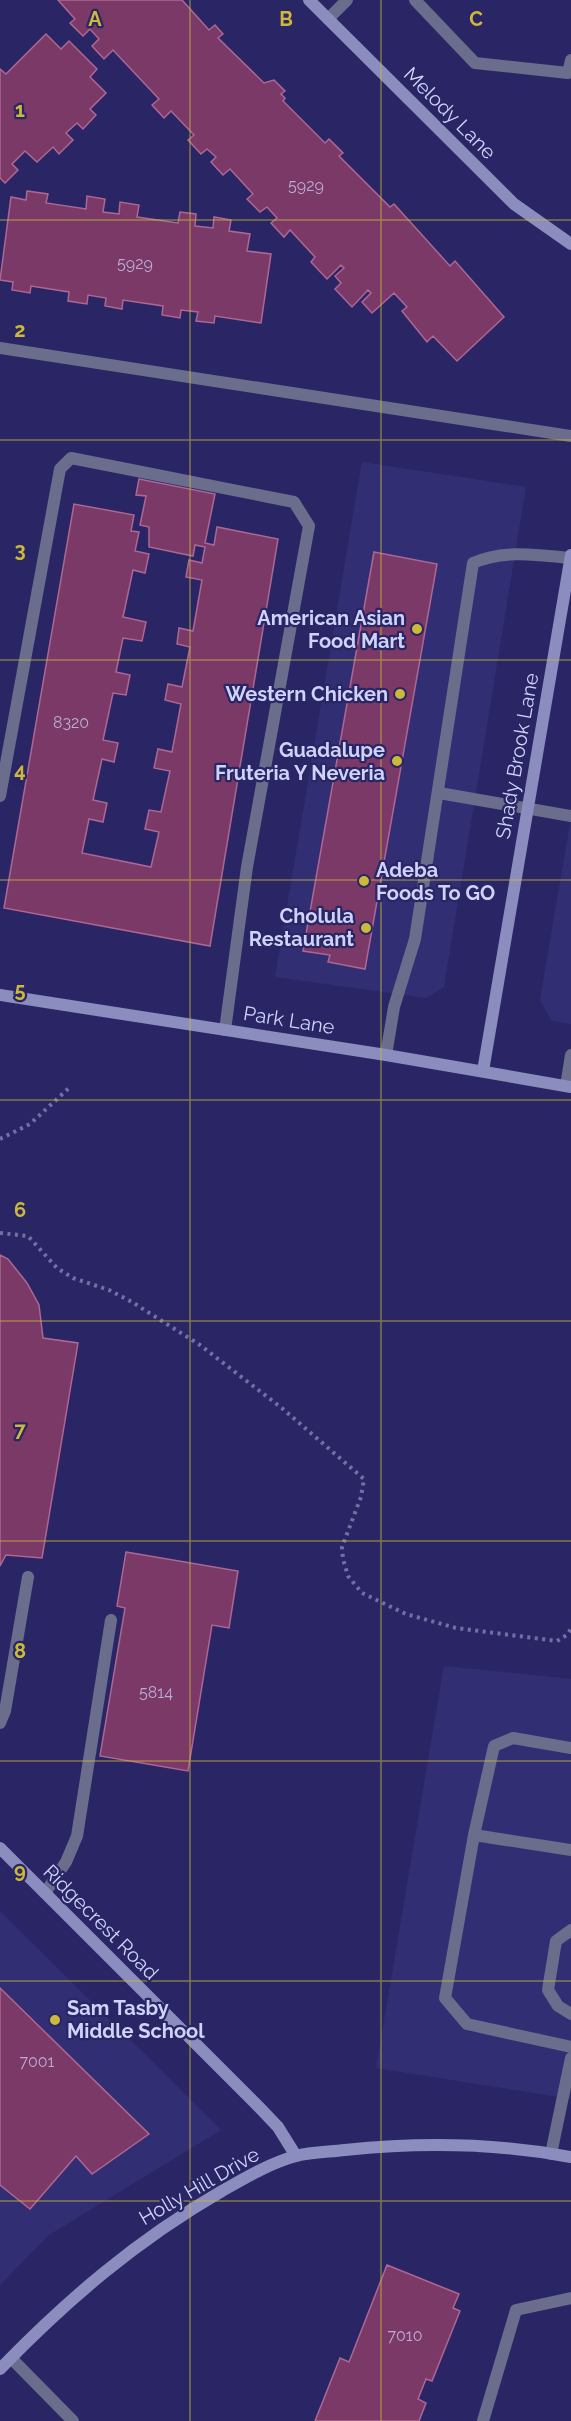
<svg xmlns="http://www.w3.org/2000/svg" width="571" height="2421" font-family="Raleway,sans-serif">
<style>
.built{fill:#322e74}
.building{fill:#7a3966;stroke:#ad6795;stroke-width:1.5}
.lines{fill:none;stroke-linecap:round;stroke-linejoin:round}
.path{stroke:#7171a6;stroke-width:4;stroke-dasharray:3 4.5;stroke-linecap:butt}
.lane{stroke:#6a6d8b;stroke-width:12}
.secondary{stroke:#8a8dbe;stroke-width:12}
.grid{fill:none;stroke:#ccb939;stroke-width:1.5;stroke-opacity:0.55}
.poi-dot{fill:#ccb939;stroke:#2a2665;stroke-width:2}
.labels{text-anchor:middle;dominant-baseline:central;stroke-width:4.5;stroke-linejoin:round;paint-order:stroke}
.number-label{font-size:16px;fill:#baacd5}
.street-label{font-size:20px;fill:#cfd3fa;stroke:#2a2665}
.poi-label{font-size:20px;font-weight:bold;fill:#cfd3fa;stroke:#2a2665;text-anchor:end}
.grid-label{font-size:20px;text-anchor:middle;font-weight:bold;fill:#ccb939;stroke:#2a2665;stroke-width:4.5;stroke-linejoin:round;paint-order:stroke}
</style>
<rect width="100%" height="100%" fill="#2a2665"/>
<g class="built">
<path d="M362,462L526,487L444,987L426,998L275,977Z"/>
<path d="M571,818V1024L552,1021L540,1000Z"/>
<path d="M444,1666L571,1679V2099L376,2068Z"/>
<path d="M0,1911L221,2130L49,2235L0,2285Z"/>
</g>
<g class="building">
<path d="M58,0H182L209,30L215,25L223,34L218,38L264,83L274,80L285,91L281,94L285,98L283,101L325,143L329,139L343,153L339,156L390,207L394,204L450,266L455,261L504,317L457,361L433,336L427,342L402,311L407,307L394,293L372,313L362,302L371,293L368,290L352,307L335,289L341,283L335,276L344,268L341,265L327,279L311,262L315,257L290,230L284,237L271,223L277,218L267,207L260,212L247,199L253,194L230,169L223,175L211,162L216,157L207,149L201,154L188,140L194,135L171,111L164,118L152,105L159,99L113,50L104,59L92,46L99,39L90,29L83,36L70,23L75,19Z"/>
<path d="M46,34L61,49L69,41L97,69L90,77L106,93L90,109L96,115L83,129L77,123L66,133L73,140L59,154L53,147L37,162L25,151L12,164L18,170L5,183L0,178V69L6,74Z"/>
<path d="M27,191L48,194L46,203L86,209L87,196L105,199L103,212L119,214L120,202L139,205L137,217L178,223L180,212L196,214L195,226L213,228L214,217L231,220L229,231L250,234L247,251L271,254L261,323L215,316L214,323L196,321L198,312L181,310L180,318L162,315L163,306L123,300L122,309L105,306L106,298L88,295L87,304L68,301L69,292L31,286L30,293L12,290L13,282L0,280L11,197L26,200Z"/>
<path d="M139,479L215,494L205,543L214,545L217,527L278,539L210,946L4,908L74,504L134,515L131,531L139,532L135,551L149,554L145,573L133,570L123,617L146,622L142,641L123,638L116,672L130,675L126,695L113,693L103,740L118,743L114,762L102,759L93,800L107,803L103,822L89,819L82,853L151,867L159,832L145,829L149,810L161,812L170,771L154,768L158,749L172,752L181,704L165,700L168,684L182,687L190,647L177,644L179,628L193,631L202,580L186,577L189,560L202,563L205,547L195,545L193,556L149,547V527L140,525L146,496L136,495Z"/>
<path d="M374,552L437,564L365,969L328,962L330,955L303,951Z"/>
<path d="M0,1255L8,1259L27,1283L39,1305L43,1338L78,1343L42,1558L6,1555L0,1566Z"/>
<path d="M126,1552L238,1571L229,1628L212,1625L188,1771L100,1756L125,1608L117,1606Z"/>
<path d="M0,1988L149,2134L92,2174L76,2156L30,2209L0,2185Z"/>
<path d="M387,2265L459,2294L453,2308L460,2311L432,2381L426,2379L418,2399L426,2403L419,2421H315L340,2358L349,2362Z"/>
</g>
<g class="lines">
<g class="path">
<path d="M0,1139L30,1124L69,1088"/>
<path d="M0,1233L28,1236L57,1268L73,1278L109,1290L132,1302L200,1345L283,1409L364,1479L361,1497L342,1547L343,1559L348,1576L362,1593L406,1614L456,1628L557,1641L567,1635L571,1629"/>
</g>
<g class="lane">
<path d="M415,0L475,63L568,73L571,60"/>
<path d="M328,19L347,0"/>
<path d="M0,348L571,436"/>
<path d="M439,793L571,816"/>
<path d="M0,796L60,469L71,458L294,502L309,526L247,867L225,1030"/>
<path d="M386,1055L394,1007L415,939L473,563C505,549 538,555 571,558"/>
<path d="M566,1086L571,1055"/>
<path d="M0,1723L5,1711L28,1577"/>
<path d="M474,1835L494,1746L513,1738L571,1748"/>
<path d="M571,1850L474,1835L445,1998L467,2024L571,2047"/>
<path d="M45,1893L66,1862L77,1836L111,1620"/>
<path d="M571,1930L556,1941L548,1990L558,2006L571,2014"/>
<path d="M551,2154L571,2058"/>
<path d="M11,2358L73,2421"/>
<path d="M483,2421L516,2310L571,2298"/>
</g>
<g class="secondary">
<path d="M309,0L514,204L571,244"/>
<path d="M0,995L386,1055L571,1087"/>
<path d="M483,1071L571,555"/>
<path d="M0,1848L256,2104L278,2127L296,2156"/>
<path d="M0,2369C68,2299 137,2240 222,2191C245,2178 270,2163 296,2156C311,2152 329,2152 345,2150C421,2142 496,2143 571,2157"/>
</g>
</g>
<path class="grid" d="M190,0V2421M381,0V2421M0,220H571M0,440H571M0,660H571M0,880H571M0,1100H571M0,1321H571M0,1541H571M0,1761H571M0,1981H571M0,2201H571"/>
<g class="poi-dot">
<circle cx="417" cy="629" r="6"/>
<circle cx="400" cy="694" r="6"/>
<circle cx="397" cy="761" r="6"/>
<circle cx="364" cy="881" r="6"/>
<circle cx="366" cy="928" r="6"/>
<circle cx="55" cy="2020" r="6"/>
</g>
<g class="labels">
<g class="number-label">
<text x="306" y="185">5929</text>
<text x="135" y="263">5929</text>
<text x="71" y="722">8320</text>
<text x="156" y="1692">5814</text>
<text x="37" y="2061">7001</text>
<text x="405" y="2335">7010</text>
</g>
<g class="street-label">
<text transform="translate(450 113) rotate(45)">Melody Lane</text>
<text transform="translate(517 756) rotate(-80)">Shady Brook Lane</text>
<text transform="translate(289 1020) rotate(9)">Park Lane</text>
<text transform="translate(101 1922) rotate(45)">Ridgecrest Road</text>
<text transform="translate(199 2186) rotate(-30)">Holly Hill Drive</text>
</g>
<g class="poi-label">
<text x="405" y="618">American Asian<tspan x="405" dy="23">Food Mart</tspan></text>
<text x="388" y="694">Western Chicken</text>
<text x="385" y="750">Guadalupe<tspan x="385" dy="23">Fruteria Y Neveria</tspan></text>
<text x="376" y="870" text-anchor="start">Adeba<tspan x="376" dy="23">Foods To GO</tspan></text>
<text x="354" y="916">Cholula<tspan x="354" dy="23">Restaurant</tspan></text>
<text x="67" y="2008" text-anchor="start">Sam Tasby<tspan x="67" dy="23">Middle School</tspan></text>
</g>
</g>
<g class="grid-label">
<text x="95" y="26">A</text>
<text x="286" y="26">B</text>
<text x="476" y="26">C</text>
<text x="20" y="117">1</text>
<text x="20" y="337">2</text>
<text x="20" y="557">3</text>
<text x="20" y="777">4</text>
<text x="20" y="997">5</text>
<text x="20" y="1217">6</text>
<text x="20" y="1437">7</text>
<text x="20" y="1658">8</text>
<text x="20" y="1878">9</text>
</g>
</svg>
